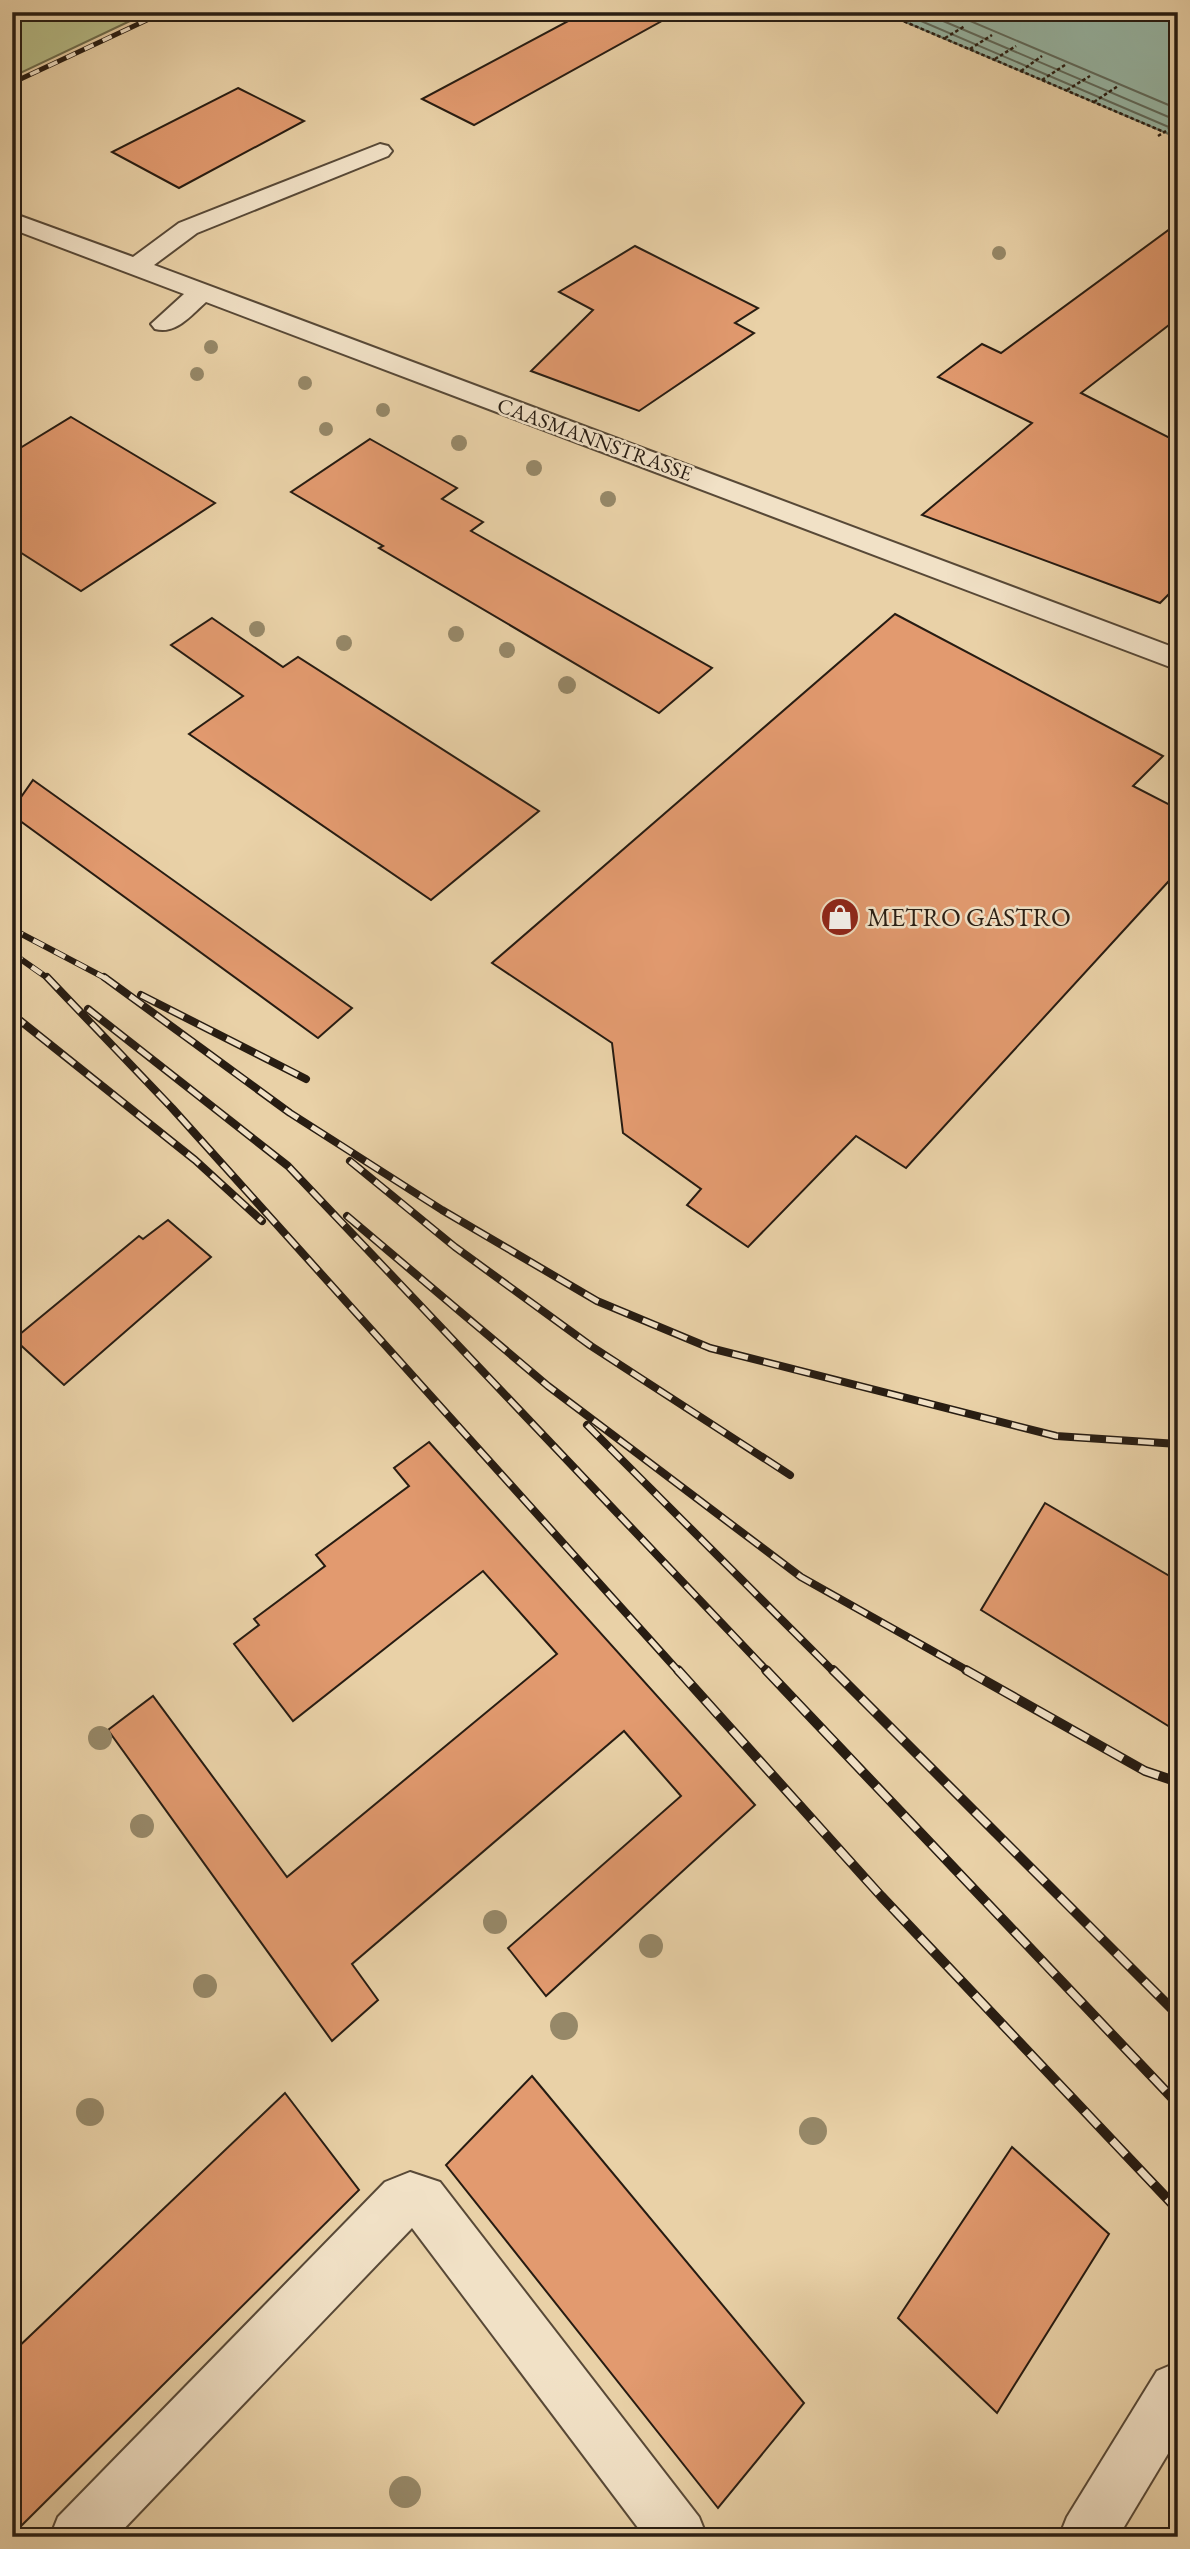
<svg xmlns="http://www.w3.org/2000/svg" width="1190" height="2549" font-family="'EB Garamond',serif">
<style>
.green{fill:#b6bc87;stroke:#6e6c4c;stroke-width:2}
.water{fill:#97b7a6;stroke:#6a796b;stroke-width:2}
.lines{fill:none;stroke-linecap:round;stroke-linejoin:round}
.shore{stroke:#5f6a5c;stroke-width:2}
.building{fill:#e29a6f;stroke:#271c12;stroke-width:2}
.minor-casing{stroke:#584937;stroke-width:4}
.path{stroke:#271c12;stroke-width:2.5;stroke-dasharray:3.5 2.5;stroke-linecap:butt}
.minor{fill:#f1e1c6;fill-rule:evenodd}
.rail-far3-casing{stroke:#271c12;stroke-width:5}
.rail-far2-casing{stroke:#271c12;stroke-width:6}
.rail-far1-casing{stroke:#271c12;stroke-width:8}
.rail-casing{stroke:#271c12;stroke-width:10}
.rail-far3{stroke:#f1e1c6;stroke-width:3.5;stroke-dasharray:10;stroke-linecap:butt}
.rail-far2{stroke:#f1e1c6;stroke-width:4.5;stroke-dasharray:12;stroke-linecap:butt}
.rail-far1{stroke:#f1e1c6;stroke-width:5;stroke-dasharray:16;stroke-linecap:butt}
.rail{stroke:#f1e1c6;stroke-width:7;stroke-dasharray:20;stroke-linecap:butt}
.tree{fill:#968868}
.labels{text-anchor:middle;dominant-baseline:central;stroke-width:5;stroke-linejoin:round;paint-order:stroke}
.far-street-label{font-size:21px;fill:#271c12;stroke:#f1e1c6}
.poi-label{font-size:26px;fill:#271c12;stroke:#f1e1c6;text-anchor:start}
</style>
<rect width="100%" height="100%" fill="#e9d1a7"/>
<filter id="stains"><feTurbulence type="fractalNoise" baseFrequency=".00286" numOctaves="4"/><feColorMatrix values="0 0 0 0 .2 0 0 0 0 .09 0 0 0 0 .02 0 0 0 .5 -.17"/></filter>
<radialGradient id="worn" r=".72"><stop offset=".6" stop-color="#630" stop-opacity="0"/><stop offset="1" stop-color="#630" stop-opacity=".3"/></radialGradient>
<path class="green" d="M12,12H149L12,77Z"/>
<path class="water" d="M882,12H1178V138L1164,132Z"/>
<g class="lines">
<g class="shore">
<path d="M900,12L1178,131"/>
<path d="M922,12L1178,121"/>
<path d="M949,12L1178,109"/>
</g>
</g>
<g class="building">
<path d="M585,12H678L474,125L422,99Z"/>
<path d="M238,88L304,121L179,188L112,152Z"/>
<path d="M1178,223V318L1081,393L1178,442V585L1160,603L922,515L1032,423L938,377L982,344L1001,353Z"/>
<path d="M635,246L758,308L735,323L754,333L639,411L531,371L593,310L559,292Z"/>
<path d="M71,417L215,503L81,591L12,547V453Z"/>
<path d="M370,439L457,488L442,499L483,522L471,531L712,668L659,713L379,548L383,546L291,492Z"/>
<path d="M895,614L1163,756L1133,786L1178,809V871L906,1168L856,1136L748,1247L687,1205L701,1189L623,1133L612,1043L492,963Z"/>
<path d="M212,618L283,667L298,657L539,811L431,900L189,734L243,696L171,645Z"/>
<path d="M33,780L352,1008L318,1038L12,815V810Z"/>
<path d="M168,1220L211,1257L64,1385L14,1339L139,1236L143,1239Z"/>
<path d="M429,1442L755,1805L546,1996L508,1948L681,1796L624,1731L352,1964L378,2000L332,2041L108,1730L153,1696L287,1877L557,1654L483,1571L293,1721L234,1644L259,1625L254,1619L325,1566L316,1555L409,1486L394,1468Z"/>
<path d="M1045,1503L1178,1581V1732L981,1610Z"/>
<path d="M532,2076L804,2403L718,2508L446,2165Z"/>
<path d="M285,2093L359,2190L12,2535V2353Z"/>
<path d="M1012,2147L1109,2234L997,2413L898,2318Z"/>
</g>
<g class="lines">
<defs>
<g id="minor">
<path d="M380,144L388,146L392,151L388,156L197,233L154,265L1178,649V670L206,302C191,315 176,335 155,329L151,324L184,294L12,229V213L133,257L179,223Z"/>
<path d="M410,2172L440,2182L699,2517L707,2537H645L412,2228L116,2537H50L58,2517L385,2182Z"/>
<path d="M1176,2363L1178,2437L1118,2537H1059L1067,2517L1157,2371Z"/>
</g>
</defs>
<use href="#minor" class="minor-casing"/>
<g class="path">
<path d="M882,12L1164,132"/>
<path d="M901,20L913,12"/>
<path d="M945,38L965,26"/>
<path d="M970,49L992,35"/>
<path d="M995,59L1016,46"/>
<path d="M1021,71L1042,56"/>
<path d="M1042,80L1065,65"/>
<path d="M1067,90L1090,76"/>
<path d="M1094,102L1118,86"/>
<path d="M1178,119L1170,124L1178,128"/>
<path d="M1158,136L1174,126"/>
</g>
<use href="#minor" class="minor"/>
<defs>
<path id="rail-far3" d="M12,83L164,12"/>
<g id="rail-far2">
<path d="M12,929L107,979"/>
<path d="M12,953L49,979"/>
</g>
<g id="rail-far1">
<path d="M47,977L172,1108L679,1672"/>
<path d="M104,977L290,1113L442,1210L597,1301L710,1348L1056,1436L1178,1444"/>
<path d="M141,995L306,1079"/>
<path d="M88,1009L288,1166L768,1672"/>
<path d="M12,1014L195,1160L262,1221"/>
<path d="M350,1161L455,1247L591,1346L790,1475"/>
<path d="M347,1216L548,1386L801,1577L970,1672"/>
<path d="M587,1425L834,1672"/>
</g>
<g id="rail">
<path d="M678,1670L881,1896L1178,2210"/>
<path d="M766,1670L1178,2104"/>
<path d="M833,1670L1178,2015"/>
<path d="M966,1670L1145,1771L1178,1782"/>
</g>
</defs>
<use href="#rail-far3" class="rail-far3-casing"/>
<use href="#rail-far2" class="rail-far2-casing"/>
<use href="#rail-far1" class="rail-far1-casing"/>
<use href="#rail" class="rail-casing"/>
<use href="#rail-far3" class="rail-far3"/>
<use href="#rail-far2" class="rail-far2"/>
<use href="#rail-far1" class="rail-far1"/>
<use href="#rail" class="rail"/>
</g>
<g class="tree">
<circle cx="999" cy="253" r="7"/>
<circle cx="211" cy="347" r="7"/>
<circle cx="197" cy="374" r="7"/>
<circle cx="305" cy="383" r="7"/>
<circle cx="383" cy="410" r="7"/>
<circle cx="326" cy="429" r="7"/>
<circle cx="459" cy="443" r="8"/>
<circle cx="534" cy="468" r="8"/>
<circle cx="608" cy="499" r="8"/>
<circle cx="257" cy="629" r="8"/>
<circle cx="456" cy="634" r="8"/>
<circle cx="344" cy="643" r="8"/>
<circle cx="507" cy="650" r="8"/>
<circle cx="567" cy="685" r="9"/>
<circle cx="100" cy="1738" r="12"/>
<circle cx="142" cy="1826" r="12"/>
<circle cx="495" cy="1922" r="12"/>
<circle cx="651" cy="1946" r="12"/>
<circle cx="205" cy="1986" r="12"/>
<circle cx="564" cy="2026" r="14"/>
<circle cx="90" cy="2112" r="14"/>
<circle cx="813" cy="2131" r="14"/>
<circle cx="405" cy="2492" r="16"/>
</g>
<defs>
<symbol id="shop-disc" viewBox="-11 -11 22 22"><circle r="9.5" fill="#8f2418" stroke="#f1e1c6"/><path d="M-5-2.5h2.3a2.7 3.5 0 0 1 5.4 0H5L5.5 6h-11ZM-1.5-2.5h3a1.5 2.3 0 0 0-3 0Z" fill="#fff"/></symbol>
</defs>
<g fill-rule="evenodd">
<use href="#shop-disc" x="818" y="895" width="44" height="44"/>
</g>
<g class="labels">
<g class="far-street-label">
<text transform="translate(595 439) rotate(20)">CAASMANNSTRASSE</text>
</g>
<g class="poi-label">
<text x="867" y="917">METRO GASTRO</text>
</g>
</g>
<rect width="1190" height="2549" fill="none" stroke="#e9d1a7" stroke-width="42"/>
<rect x="14" y="14" width="1162" height="2521" fill="none" stroke="#271c12" stroke-width="3.5"/>
<rect x="21" y="21" width="1148" height="2507" fill="none" stroke="#271c12" stroke-width="2"/>
<rect width="100%" height="100%" filter="url(#stains)"/>
<rect width="100%" height="100%" fill="url(#worn)"/>
</svg>
